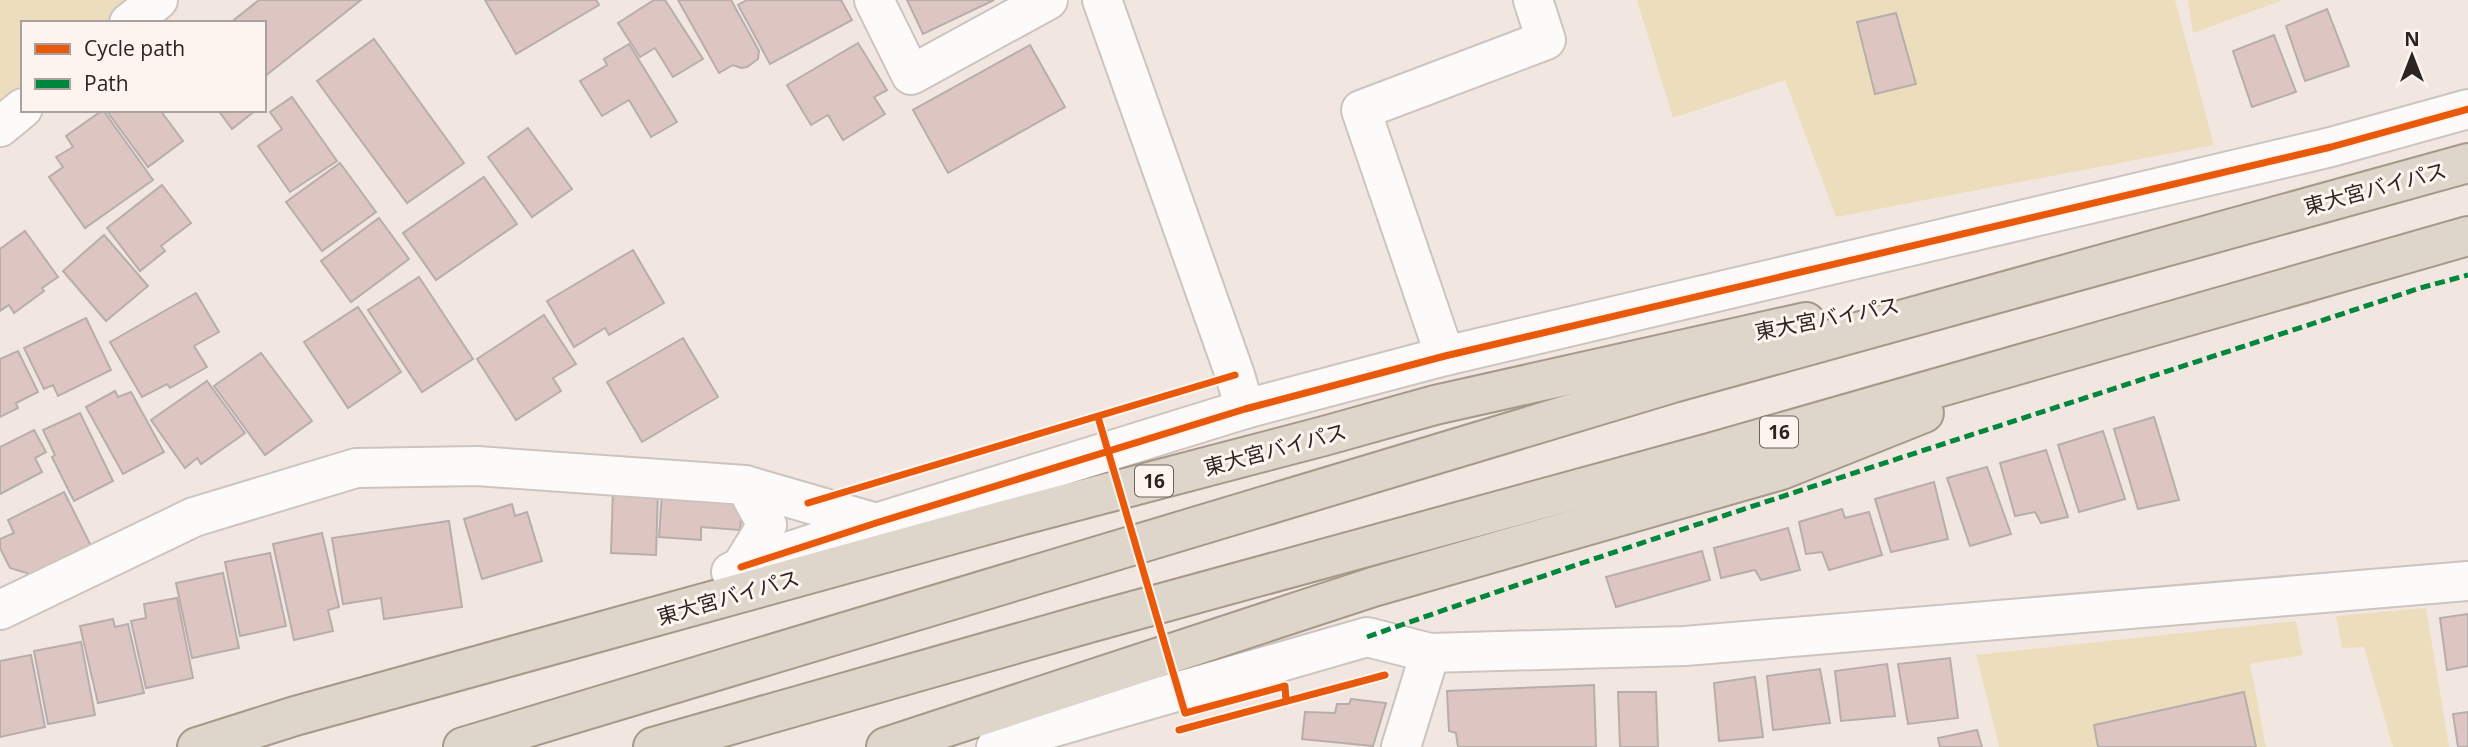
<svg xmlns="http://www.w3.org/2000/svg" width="2468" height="747" font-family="'Open Sans','Noto Sans JP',sans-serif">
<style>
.green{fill:#ecdebc}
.building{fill:#ddc6c1;stroke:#b7aeab;stroke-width:2}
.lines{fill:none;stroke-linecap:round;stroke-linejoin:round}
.minor-casing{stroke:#cdc4bf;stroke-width:42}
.trunk-casing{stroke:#a79988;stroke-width:42}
.minor{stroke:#fdfbfa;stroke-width:38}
.trunk{stroke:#ded6cb;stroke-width:38}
.quiet{stroke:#00873e;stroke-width:5;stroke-dasharray:10 5;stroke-linecap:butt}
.cycleway-casing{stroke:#fdf4f0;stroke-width:11}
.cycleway{stroke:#e8590c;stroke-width:7}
.labels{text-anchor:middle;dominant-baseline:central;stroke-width:6;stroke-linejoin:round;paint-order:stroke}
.shield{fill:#fdf4f0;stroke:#6a625e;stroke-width:2}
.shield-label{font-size:19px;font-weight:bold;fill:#2b2420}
.street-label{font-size:21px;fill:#2b2420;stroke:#fdf4f0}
</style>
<rect width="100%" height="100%" fill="#f2e6e0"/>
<g class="green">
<path d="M0,0H135L107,23H23V92L0,110Z"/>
<path d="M1637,0H2175L2214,145L1836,217L1785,80L1673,118Z"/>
<path d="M2188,0H2283L2193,33Z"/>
<path d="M2426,608L2449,747H2393L2364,647L2342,648L2336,616Z"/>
<path d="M2296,621L2303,655L2250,664L2266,747H1999L1976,655Z"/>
</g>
<g class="building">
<path d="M259,0H361L264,77V23H230Z"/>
<path d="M485,0H596L599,5L516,54Z"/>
<path d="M654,0H665L703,59L673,77L655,48L640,57L618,23Z"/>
<path d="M678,0H731L759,51L758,59L747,67L741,68L733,65L719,73Z"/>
<path d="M747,0H841L852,20L770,64L738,5Z"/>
<path d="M907,0H994L923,34Z"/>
<path d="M2327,9L2349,66L2305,81L2286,26Z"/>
<path d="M1896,13L1916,84L1875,94L1857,22Z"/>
<path d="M2274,35L2296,92L2252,107L2233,51Z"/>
<path d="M374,39L464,163L407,203L317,81Z"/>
<path d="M858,43L887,90L874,97L885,114L843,140L828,115L811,125L787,85Z"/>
<path d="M629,44L677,122L651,137L629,100L602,116L580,81L607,65L604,59Z"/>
<path d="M1030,45L1065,107L948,173L913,110Z"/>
<path d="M292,97L337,161L290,192L258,146L282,129L270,112Z"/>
<path d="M103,110L153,180L85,228L49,177L63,167L56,157L73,147L66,136Z"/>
<path d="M106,110H160L183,141L148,167Z"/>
<path d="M218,110H256L232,129Z"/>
<path d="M528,128L572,189L532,217L488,157Z"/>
<path d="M340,163L376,212L322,251L286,202Z"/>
<path d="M484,177L517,224L436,280L403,233Z"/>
<path d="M162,185L191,223L161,246L165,251L140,271L107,228Z"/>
<path d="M379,218L409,259L351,302L321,261Z"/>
<path d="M25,231L58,277L42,288L44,291L14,313L9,305L0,311V249Z"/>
<path d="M104,235L148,286L106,321L63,271Z"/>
<path d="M633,250L664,303L609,335L605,328L574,347L547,301Z"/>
<path d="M419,277L473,359L422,392L368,310Z"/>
<path d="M196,293L219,332L194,346L207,367L170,388L167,384L142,397L110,342Z"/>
<path d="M358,307L401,372L348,408L304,342Z"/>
<path d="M544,315L576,364L553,378L561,391L516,420L477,359Z"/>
<path d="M86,318L111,370L58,396L53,385L44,389L24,348Z"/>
<path d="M683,338L718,397L642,442L607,382Z"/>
<path d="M18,351L38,392L16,403L18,408L0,417V359Z"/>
<path d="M261,353L312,421L265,455L214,386Z"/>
<path d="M207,381L245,433L201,464L197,458L185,468L151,420Z"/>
<path d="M115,391L118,397L131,392L164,452L123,474L86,407Z"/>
<path d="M80,413L113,481L74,501L52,457L55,455L43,430Z"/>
<path d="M2154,417L2179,500L2138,509L2114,429Z"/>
<path d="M34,430L46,452L35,458L42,472L0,494V447Z"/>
<path d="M2103,431L2125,499L2079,512L2058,445Z"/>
<path d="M2046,450L2068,517L2041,523L2035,512L2015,516L2000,463Z"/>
<path d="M1987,467L2011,534L1970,546L1947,478Z"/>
<path d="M1934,482L1948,539L1891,552L1875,499Z"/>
<path d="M613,490L658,491L656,555L611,553Z"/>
<path d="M64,492L91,546L33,575L10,568L0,548V539L14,533L8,520Z"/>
<path d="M662,492L743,499L740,530L701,527V540L659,537Z"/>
<path d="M512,504L515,516L527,512L542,561L482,579L464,519Z"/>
<path d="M1842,509L1845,518L1869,512L1882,555L1829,570L1822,552L1806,554L1799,522Z"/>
<path d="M449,521L462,607L384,619L381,598L343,604L332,538Z"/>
<path d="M1788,528L1800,570L1761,580L1755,570L1721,578L1714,548Z"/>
<path d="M322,533L339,607L328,610L333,631L294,640L273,544Z"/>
<path d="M1702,551L1710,580L1616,607L1606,577Z"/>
<path d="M270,553L286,626L240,636L225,562Z"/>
<path d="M223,573L239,648L192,658L176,583Z"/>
<path d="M177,598L193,678L146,688L131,621L146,618L144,604Z"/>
<path d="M2468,614V666L2447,670L2440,618Z"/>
<path d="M113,619L115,627L128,624L144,693L98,703L80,626Z"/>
<path d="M81,642L95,715L48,724L34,651Z"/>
<path d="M31,655L45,727L0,737V661Z"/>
<path d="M1950,658L1958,718L1908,724L1898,664Z"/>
<path d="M1887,664L1895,716L1841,721L1835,671Z"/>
<path d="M1820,669L1830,723L1773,730L1767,676Z"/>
<path d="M1755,677L1763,737L1719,741L1714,683Z"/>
<path d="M1594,685L1596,747H1458L1456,733L1449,731L1447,691Z"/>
<path d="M1618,692H1656L1658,747H1620Z"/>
<path d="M2244,692L2256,747H2098L2094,725Z"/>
<path d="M1351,699L1386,703L1373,746L1302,739L1305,712L1335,713L1337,704H1349Z"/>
<path d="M2468,712V747H2458L2453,714Z"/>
<path d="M1977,730L1982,747H1940L1938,738Z"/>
</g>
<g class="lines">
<defs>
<g id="minor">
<path d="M874,0L911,75L1048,0"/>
<path d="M1102,0L1235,375L1245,409"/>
<path d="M129,23L158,0"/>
<path d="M0,127L23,108"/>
<path d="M1445,356L1361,110L1546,40L1533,0"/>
<path d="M745,485L876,523"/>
<path d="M741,567L876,523L1245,409L1445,356L2331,147L2468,109"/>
<path d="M0,610L194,517L356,468L477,466L745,485L767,525L741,567L731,572"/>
<path d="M996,747L1030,734L1367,637L1430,653L1685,646L2468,581"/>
<path d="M1401,747L1430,653"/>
</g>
<g id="trunk">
<path d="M197,747L295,716L1019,516L1324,436L1435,405L1806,322"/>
<path d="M463,747L1673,383L2468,163"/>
<path d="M653,747L1089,623L1713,452L2468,236"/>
<path d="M886,747L1373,587L1781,470L1924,413"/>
</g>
</defs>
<use href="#minor" class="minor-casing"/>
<use href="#trunk" class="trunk-casing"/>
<use href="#minor" class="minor"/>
<use href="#trunk" class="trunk"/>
<path class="quiet" d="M1367,637C1716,514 2070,405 2420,288L2468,275"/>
<defs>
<g id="cycleway">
<path d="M1098,417L1185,713L1285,686L1286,701"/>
<path d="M808,503L1235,375"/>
<path d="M741,567L876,523L1245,409L1445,356L2331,147L2468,109"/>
<path d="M1179,730L1385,675"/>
</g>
</defs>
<use href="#cycleway" class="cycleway-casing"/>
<use href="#cycleway" class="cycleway"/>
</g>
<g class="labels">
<g class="shield">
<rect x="1760" y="416.5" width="38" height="31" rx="5"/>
<rect x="1135" y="465.5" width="38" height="31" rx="5"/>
</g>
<g class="shield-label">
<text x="1779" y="432">16</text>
<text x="1154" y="481">16</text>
</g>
<g class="street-label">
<text transform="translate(2375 188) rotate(-15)">東大宮バイパス</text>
<text transform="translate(1827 318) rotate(-11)">東大宮バイパス</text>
<text transform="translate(1275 449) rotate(-15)">東大宮バイパス</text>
<text transform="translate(728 597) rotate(-16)">東大宮バイパス</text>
</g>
</g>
<rect x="21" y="21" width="245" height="91" fill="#fdf4f0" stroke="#a9a19d" stroke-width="2"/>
<rect x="35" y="44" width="35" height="10" fill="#e8590c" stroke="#a9a19d" stroke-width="2"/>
<text x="84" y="56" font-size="21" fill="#2b2420">Cycle path</text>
<rect x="35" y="79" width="35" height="10" fill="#00873e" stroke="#a9a19d" stroke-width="2"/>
<text x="84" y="91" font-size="21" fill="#2b2420">Path</text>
<g transform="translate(2412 56)" stroke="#fdf4f0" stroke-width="5" paint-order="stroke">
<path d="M0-5L12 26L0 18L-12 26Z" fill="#2b2420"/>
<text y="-10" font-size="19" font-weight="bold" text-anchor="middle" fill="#2b2420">N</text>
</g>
</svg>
